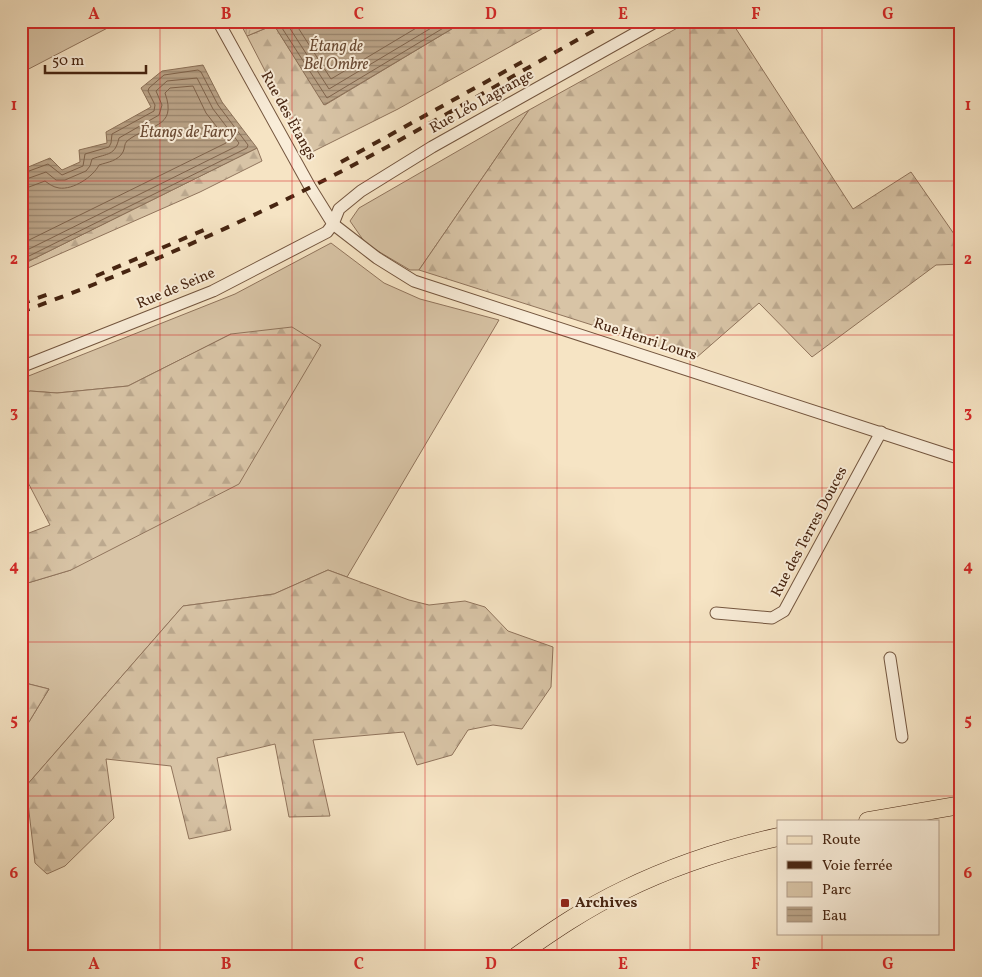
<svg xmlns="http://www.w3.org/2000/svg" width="982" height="977" font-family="Vollkorn,serif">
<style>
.green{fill:#d8c4a6;stroke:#90745c}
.forest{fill:url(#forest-firs);stroke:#90745c}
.park{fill:url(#park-tufts);stroke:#90745c}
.water{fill:url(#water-rules);stroke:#8c7158}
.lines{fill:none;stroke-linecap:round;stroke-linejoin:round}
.shore{stroke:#80644c;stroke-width:1}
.minor-casing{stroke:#73553e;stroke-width:13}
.primary-casing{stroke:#472511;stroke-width:19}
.minor{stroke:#f9edd9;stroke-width:11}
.primary{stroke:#f6e4c4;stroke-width:18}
.rail{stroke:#472511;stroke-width:4;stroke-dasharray:9 9;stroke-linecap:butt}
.grid{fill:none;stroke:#d62828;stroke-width:1;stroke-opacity:0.55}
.poi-dot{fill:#8f2418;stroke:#f9edd9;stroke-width:2}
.labels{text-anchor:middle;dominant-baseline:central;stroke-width:4;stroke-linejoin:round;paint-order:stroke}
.street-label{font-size:15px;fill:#472511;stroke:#f9edd9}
.poi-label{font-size:15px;font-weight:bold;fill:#472511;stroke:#f9edd9;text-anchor:start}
.water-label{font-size:16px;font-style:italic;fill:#6a4b34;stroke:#f9edd9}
.neatline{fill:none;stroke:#d62828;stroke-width:2}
.grid-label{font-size:16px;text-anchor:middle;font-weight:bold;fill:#d62828}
</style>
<defs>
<pattern id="forest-firs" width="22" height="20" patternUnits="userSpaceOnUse" patternTransform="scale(1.25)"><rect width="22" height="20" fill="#d8c4a6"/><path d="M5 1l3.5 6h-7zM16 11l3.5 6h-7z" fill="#bba88e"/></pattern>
<pattern id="park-tufts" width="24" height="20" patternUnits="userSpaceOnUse" patternTransform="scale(1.25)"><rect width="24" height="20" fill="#d8c4a6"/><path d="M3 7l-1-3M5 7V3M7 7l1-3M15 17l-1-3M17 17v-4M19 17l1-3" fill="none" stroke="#bba88e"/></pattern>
<pattern id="water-rules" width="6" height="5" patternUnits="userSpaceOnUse" patternTransform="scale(1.25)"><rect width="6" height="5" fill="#baa387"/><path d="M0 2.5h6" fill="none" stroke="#99856d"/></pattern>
</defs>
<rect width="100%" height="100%" fill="#f6e4c4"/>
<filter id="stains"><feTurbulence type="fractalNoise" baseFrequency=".004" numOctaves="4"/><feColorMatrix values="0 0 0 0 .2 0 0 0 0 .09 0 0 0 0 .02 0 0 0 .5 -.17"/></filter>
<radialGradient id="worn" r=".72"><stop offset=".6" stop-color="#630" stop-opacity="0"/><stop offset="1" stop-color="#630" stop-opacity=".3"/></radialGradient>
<g class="green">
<path d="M21,21H121L21,73Z"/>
<path d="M529,110L419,270H410L366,244L350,221L359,208Z"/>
<path d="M331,243L384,283L420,299L499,320L347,577L328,570L274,594L183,606L26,786H21V735L49,689L21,682V585L71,570L231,334L128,386L57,393L30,391L21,395V379L235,294Z"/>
</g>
<g class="forest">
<path d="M465,21H556L398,109L308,154L247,36L274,25L325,105Z"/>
<path d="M690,21H731L853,209L911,172L961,244V264L936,265L812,357L759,303L696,358L419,270L529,110Z"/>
<path d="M257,148L262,161L200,192L21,271V265Z"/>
<path d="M292,327L321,345L239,484L71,570L21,585V536L50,525L21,469V395L30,391L57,393L128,386L231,334Z"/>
<path d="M328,570L409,600L429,605L465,601L485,607L508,631L553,647L551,687L522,729L493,725L468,730L452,755L417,765L404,732L313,740L330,816L289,817L275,744L217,758L231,830L189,839L171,766L106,759L114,818L65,866L47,874L35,863L26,786L183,606L274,594Z"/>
<path d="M21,682L49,689L21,735Z"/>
</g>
<path class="park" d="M239,21H283L247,36Z"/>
<g class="water">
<path d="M283,21H465L324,105L274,25Z"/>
<path d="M203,65L222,102L257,148L21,265V170L50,158L62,170L80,162L79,150L107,143L106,132L151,107L141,88L162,71Z"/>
</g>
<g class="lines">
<g class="shore">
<path d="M283,21L282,28L327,98L455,21"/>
<path d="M289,21V27L329,89L443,21"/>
<path d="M296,21L297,26L331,79L428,21"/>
<path d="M21,174L48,164L62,175L83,166L85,154L109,147L111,143L112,134L154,111L155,105L148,91L149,88L164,75L198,70L201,72L218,105L248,145L247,148L21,260"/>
<path d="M21,181L46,172L56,180H65L86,171L90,166L92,159C108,153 115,156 119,138L159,115L162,105L156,91L167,81L197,78L213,109L239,143L237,146L21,253"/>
<path d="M21,188L29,187L45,181C49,184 53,187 59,188C73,190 93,177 99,165C108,162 118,161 123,152C125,148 124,144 127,141C148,124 178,129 165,93L170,88L193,86L206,113L227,140L226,143L21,244"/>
</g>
<defs>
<g id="minor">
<path d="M218,21L310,187L333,224L377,258L414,281L961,459"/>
<path d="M21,367L213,291L327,232L333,224L339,209L361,191L432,147L657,21"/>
<path d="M716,613L772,618L784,611L881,432"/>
<path d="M890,658L902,737"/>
</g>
<g id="primary">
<path d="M868,821L961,805"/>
<path d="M517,956C551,932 586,908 624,890C673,866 725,849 778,837"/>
</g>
</defs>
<use href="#minor" class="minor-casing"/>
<use href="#primary" class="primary-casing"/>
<use href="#minor" class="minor"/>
<use href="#primary" class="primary"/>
<g class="rail">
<path d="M341,162L522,62"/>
<path d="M96,276L211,227"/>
<path d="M21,304L49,294"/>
<path d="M21,312C120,276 216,235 309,188C412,136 510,77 611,21"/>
</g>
</g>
<path class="grid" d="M160,21V956M292,21V956M425,21V956M557,21V956M690,21V956M822,21V821M21,181H961M21,335H961M21,488H961M21,642H961M21,796H961M822,933V956"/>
<rect class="poi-dot" x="560" y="898" width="10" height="10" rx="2.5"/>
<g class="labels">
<g class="street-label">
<text transform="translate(482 102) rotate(-29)">Rue Léo Lagrange</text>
<text transform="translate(288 116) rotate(61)">Rue des Étangs</text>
<text transform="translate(176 289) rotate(-23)">Rue de Seine</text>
<text transform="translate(645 340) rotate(18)">Rue Henri Lours</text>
<text transform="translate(810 532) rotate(-62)">Rue des Terres Douces</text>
</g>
<g class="poi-label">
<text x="575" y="903">Archives</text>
</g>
<g class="water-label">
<text x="336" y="47">Étang de<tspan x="336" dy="18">Bel Ombre</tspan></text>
<text x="188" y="133">Étangs de Farcy</text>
</g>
</g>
<rect width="982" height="977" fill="none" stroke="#f6e4c4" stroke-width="55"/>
<rect x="777" y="820" width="162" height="115" fill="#f9edd9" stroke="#b29d89"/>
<rect x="787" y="836" width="25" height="8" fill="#f6e4c4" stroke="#b29d89"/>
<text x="822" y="844" font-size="15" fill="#472511">Route</text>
<rect x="787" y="861" width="25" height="8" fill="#472511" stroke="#b29d89"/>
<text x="822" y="870" font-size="15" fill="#472511">Voie ferrée</text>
<rect x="787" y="882" width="25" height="15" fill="#d8c4a6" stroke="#b29d89"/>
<text x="822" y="894" font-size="15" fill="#472511">Parc</text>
<rect x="787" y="907" width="25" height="15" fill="url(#water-rules)" stroke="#b29d89"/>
<text x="822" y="920" font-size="15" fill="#472511">Eau</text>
<path d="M45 65v8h101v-8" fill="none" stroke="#472511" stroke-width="2.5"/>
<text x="52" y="65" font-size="15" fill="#472511" stroke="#f9edd9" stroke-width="4" paint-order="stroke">50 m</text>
<rect x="28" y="28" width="926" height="922" class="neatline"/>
<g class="grid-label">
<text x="94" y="19">A</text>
<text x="226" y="19">B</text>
<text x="359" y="19">C</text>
<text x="491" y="19">D</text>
<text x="623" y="19">E</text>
<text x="756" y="19">F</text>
<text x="888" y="19">G</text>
<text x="14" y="110">1</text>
<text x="968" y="110">1</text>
<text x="14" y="264">2</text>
<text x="968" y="264">2</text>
<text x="14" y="417">3</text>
<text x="968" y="417">3</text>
<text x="14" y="571">4</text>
<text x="968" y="571">4</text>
<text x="14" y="725">5</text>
<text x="968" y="725">5</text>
<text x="14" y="878">6</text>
<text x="968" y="878">6</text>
<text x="94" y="969">A</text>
<text x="226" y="969">B</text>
<text x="359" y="969">C</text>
<text x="491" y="969">D</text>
<text x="623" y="969">E</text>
<text x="756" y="969">F</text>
<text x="888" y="969">G</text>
</g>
<rect width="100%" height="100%" filter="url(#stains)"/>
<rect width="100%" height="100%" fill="url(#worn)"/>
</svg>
